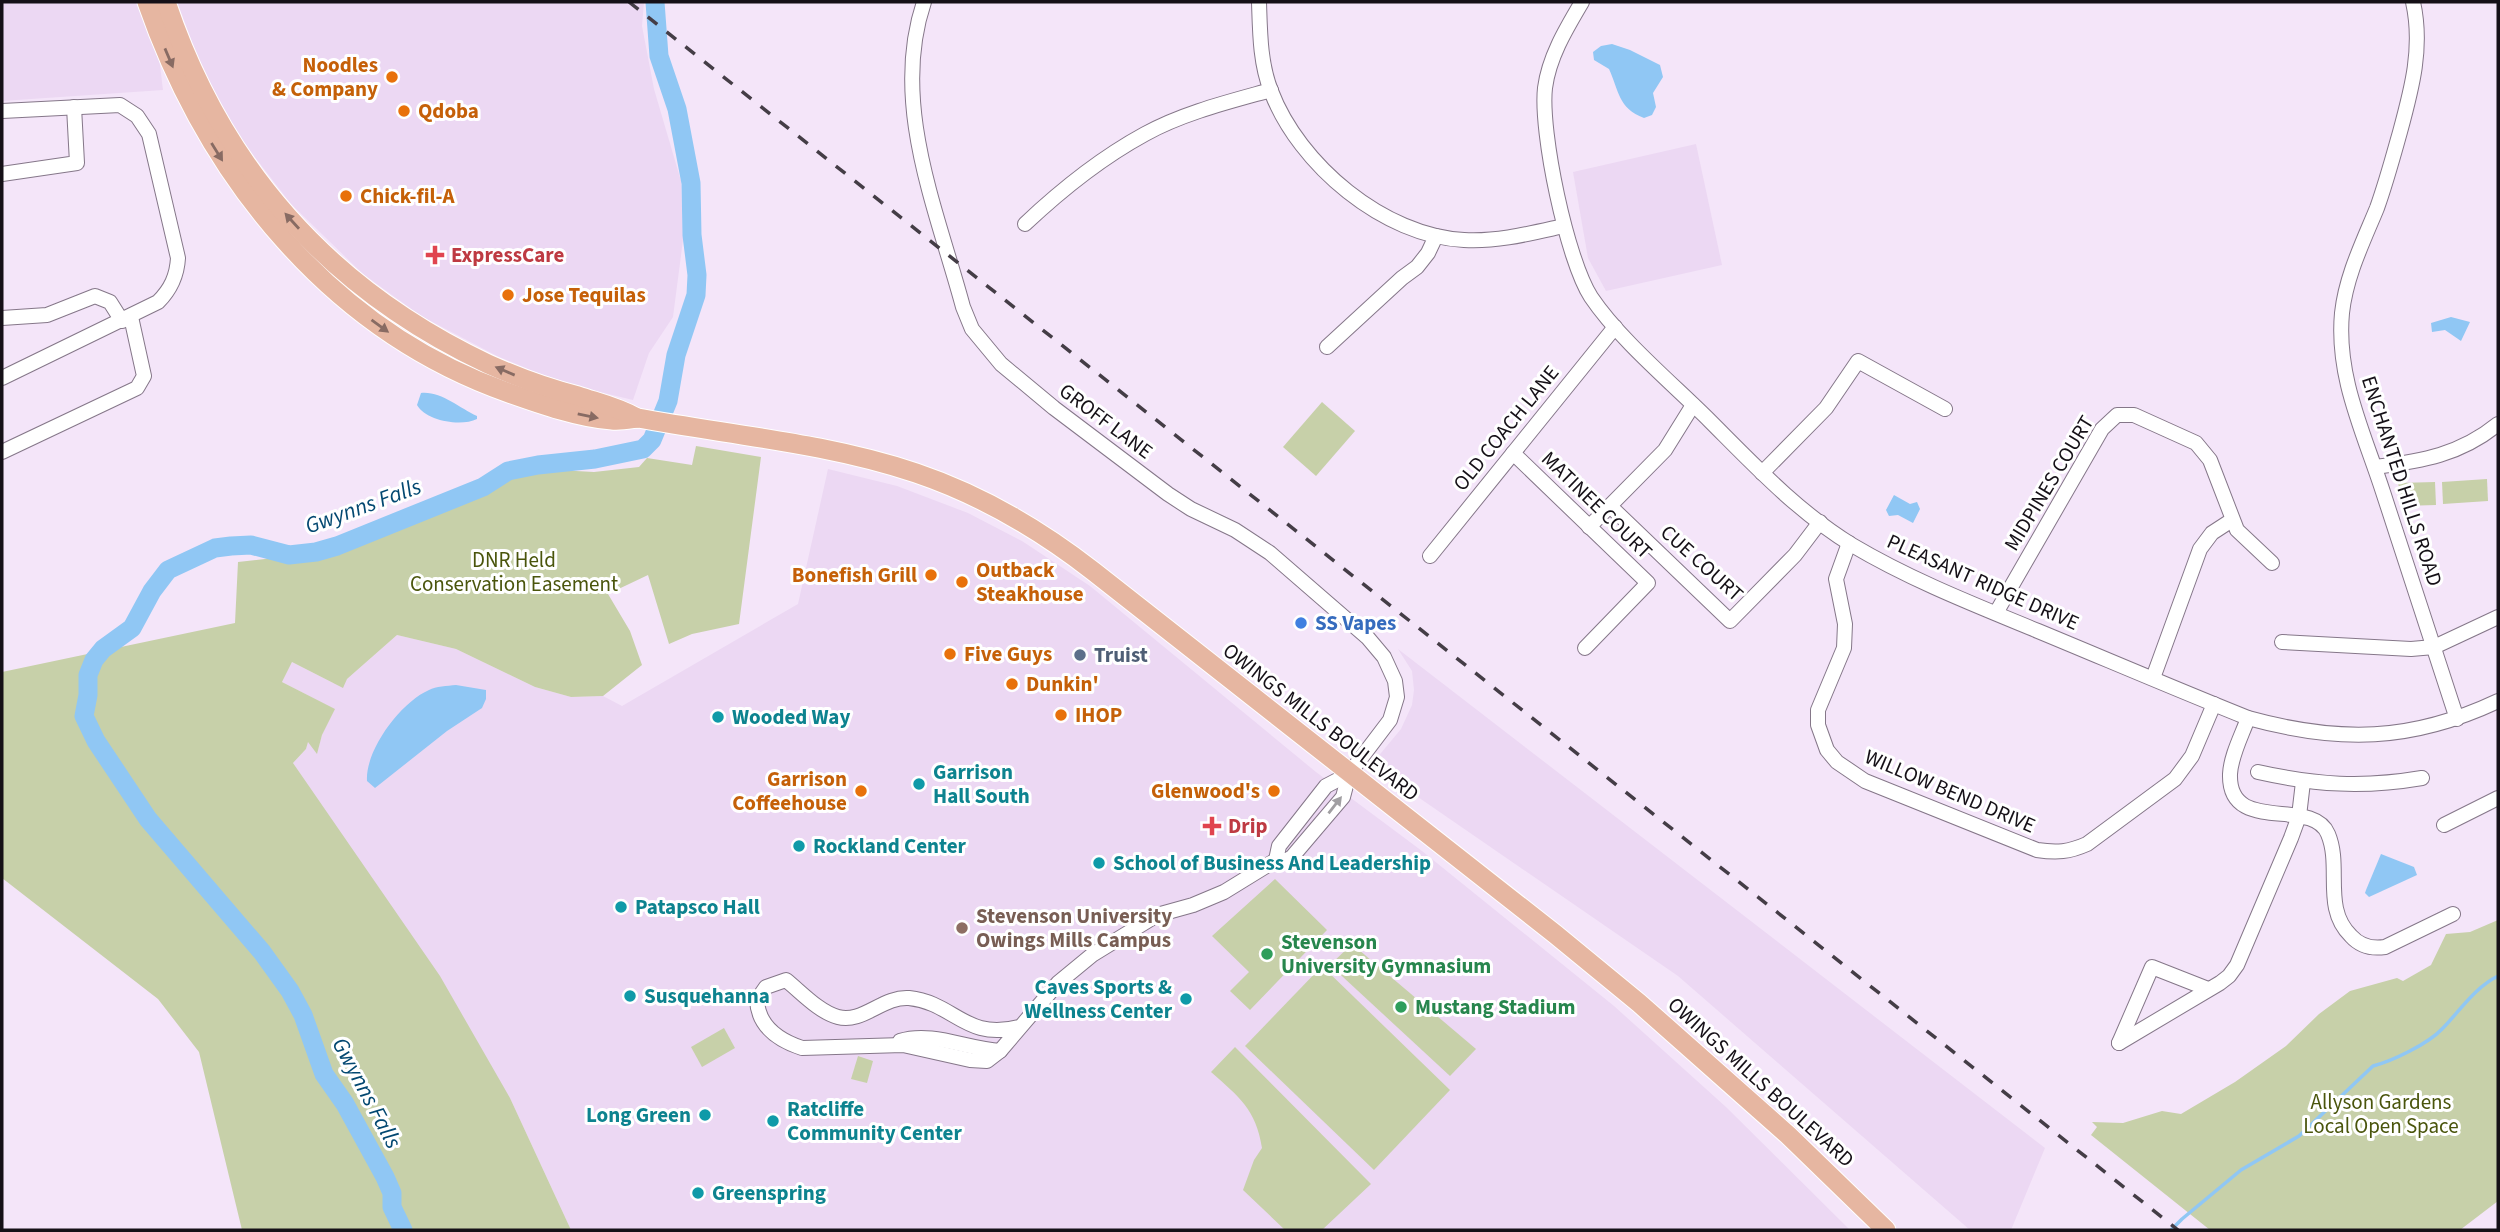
<svg xmlns="http://www.w3.org/2000/svg" width="2500" height="1232" font-family="'Source Sans 3',sans-serif">
<style>
.built{fill:#ecd8f3}
.green{fill:#c7d0a9}
.water{fill:#90c7f4}
.lines{fill:none;stroke-linecap:round;stroke-linejoin:round}
.stream{stroke:#90c7f4;stroke-width:3.5}
.river{stroke:#90c7f4;stroke-width:19}
.minor-casing{stroke:#857789;stroke-width:16}
.major-casing{stroke:#fff;stroke-width:21}
.minor{stroke:#fff;stroke-width:14}
.major{stroke:#e6b6a1;stroke-width:19}
.rail{stroke:#443d46;stroke-width:3.5;stroke-dasharray:12 12;stroke-linecap:butt}
.oneway{fill:#886b63}
.oneway2{fill:#a19fa2}
.food-dot{fill:#e8710a;stroke:#fff;stroke-width:2.5}
.health-dot{fill:#e0444e;stroke:#fff;stroke-width:2.5}
.shop-dot{fill:#3f7fe0;stroke:#fff;stroke-width:2.5}
.service-dot{fill:#5c6f8a;stroke:#fff;stroke-width:2.5}
.culture-dot{fill:#0f9aa8;stroke:#fff;stroke-width:2.5}
.education-dot{fill:#8d6e63;stroke:#fff;stroke-width:2.5}
.leisure-dot{fill:#2e9e5b;stroke:#fff;stroke-width:2.5}
.labels{text-anchor:middle;dominant-baseline:central;stroke-width:6;stroke-linejoin:round;paint-order:stroke}
.food-label{font-size:21px;font-weight:bold;fill:#c56008;stroke:#fff;text-anchor:start}
.health-label{font-size:21px;font-weight:bold;fill:#be3a42;stroke:#fff;text-anchor:start}
.street-label{font-size:21px;fill:#151017;stroke:#fff}
.park-label{font-size:21px;fill:#4a550c;stroke:#fff}
.shop-label{font-size:21px;font-weight:bold;fill:#366cbe;stroke:#fff;text-anchor:start}
.service-label{font-size:21px;font-weight:bold;fill:#4e5e75;stroke:#fff;text-anchor:start}
.culture-label{font-size:21px;font-weight:bold;fill:#0d838f;stroke:#fff;text-anchor:start}
.education-label{font-size:21px;font-weight:bold;fill:#785e54;stroke:#fff;text-anchor:start}
.leisure-label{font-size:21px;font-weight:bold;fill:#27864d;stroke:#fff;text-anchor:start}
.water-label{font-size:23px;font-style:italic;fill:#034871;stroke:#fff}
</style>
<rect width="100%" height="100%" fill="#f4e5f9"/>
<g class="built">
<path d="M2,2H141L158,49L163,90L2,101Z"/>
<path d="M177,2H644L642,26L654,89L681,181L683,240L673,317L649,353L633,400L579,387L533,371L497,356L421,316L363,274L291,204L244,143L221,106L197,55Z"/>
<path d="M1696,144L1722,265L1606,291L1588,258L1573,172Z"/>
<path d="M828,469L897,486L968,513L1022,541L1090,586L1316,772L1422,851L1614,1006L1726,1107L1850,1230H571L510,1098L293,763L306,749L308,741L317,753L322,735L334,709L282,682L292,662L333,683L347,679L397,635L456,649L535,687L571,697L603,696L622,706L798,604Z"/>
<path d="M1398,649L2045,1148L2011,1230H1970L1678,976L1415,795L1376,759L1401,729L1412,705L1414,690L1412,671Z"/>
</g>
<g class="green">
<path d="M1322,402L1355,431L1316,476L1283,447Z"/>
<path d="M696,446L761,457L739,624L692,634L669,644L648,575L608,594L630,631L642,665L603,696L571,697L535,687L456,649L397,635L347,679L343,688L292,662L282,682L335,709L322,735L317,754L308,742L306,749L293,763L440,976L510,1098L571,1230H242L199,1052L158,999L2,878V672L235,623L238,562L300,555L351,543L466,491L503,467L594,472L639,467L647,458L692,465Z"/>
<path d="M2487,479L2488,501L2443,504L2442,482Z"/>
<path d="M2435,482L2436,505L2403,506L2398,483Z"/>
<path d="M1275,879L1327,930L1250,1010L1230,991L1249,972L1212,936Z"/>
<path d="M2498,920V1201L2460,1230H2210L2091,1135L2097,1127L2092,1122L2123,1123L2162,1111L2181,1114L2235,1082L2286,1046L2319,1014L2350,991L2397,978L2403,981L2431,965L2446,934L2470,932Z"/>
<path d="M1352,944L1476,1049L1450,1076L1330,965Z"/>
<path d="M1322,966L1450,1090L1374,1170L1245,1046Z"/>
<path d="M724,1028L735,1048L702,1067L691,1047Z"/>
<path d="M1235,1047L1371,1184L1322,1230H1285L1243,1190L1254,1160L1262,1148C1256,1109 1239,1097 1211,1072Z"/>
<path d="M858,1056L873,1061L867,1083L851,1079Z"/>
</g>
<g class="water">
<path d="M1612,44L1630,50L1660,65L1663,77L1653,93L1656,107L1652,115L1644,118C1618,108 1619,91 1609,69L1594,60L1593,52L1601,46Z"/>
<path d="M2451,317L2470,322L2461,341L2445,330L2432,332L2431,323Z"/>
<path d="M421,393C441,391 459,408 477,416V419C461,427 426,421 417,405Z"/>
<path d="M1894,495L1910,504L1917,502L1920,509L1913,523L1898,515L1889,516L1886,510Z"/>
<path d="M456,685L486,690V699L482,708L447,731L375,788L367,781C365,750 401,702 429,690C436,686 447,686 456,685Z"/>
<path d="M2381,854L2414,867L2417,875L2369,897L2365,893L2366,890Z"/>
</g>
<g class="lines">
<path class="stream" d="M2171,1230L2182,1219L2241,1170L2299,1136L2373,1066C2392,1061 2428,1044 2442,1029C2460,1011 2474,988 2498,976"/>
<path class="river" d="M403,1230L392,1207V1193L385,1177L345,1104L324,1074L303,1015L290,991L262,952L148,819L96,741L84,716L88,695V675L94,660L103,649L132,628L152,591L168,570L215,548L231,546L251,545L289,555L316,552L337,546L483,487L508,471L538,465L595,459L643,449L652,440L668,401L676,355L696,295L697,275L692,235L691,183L677,109L659,56L655,2"/>
<defs>
<g id="minor">
<path d="M924,2C890,103 937,210 963,307L972,329L1001,364L1054,408L1168,494L1191,509L1235,530L1270,553L1368,638L1384,657L1395,681L1397,697L1390,720L1349,774L1343,797L1292,857L1287,860H1276L1224,892L1193,905L1157,915L1092,955L1058,983L1000,1051L987,1061L970,1060L903,1045L802,1048C778,1040 758,1026 757,1000L766,987L786,980C801,992 819,1012 838,1017C862,1024 883,996 909,998C955,1003 965,1041 1019,1027"/>
<path d="M1259,2C1260,32 1260,63 1271,91C1299,165 1384,236 1464,240C1498,242 1532,233 1564,226"/>
<path d="M1582,2C1566,29 1549,57 1545,88C1540,132 1567,260 1591,297C1620,340 1673,384 1710,421C1754,465 1798,512 1852,545C1911,580 1975,605 2038,631C2108,660 2178,690 2248,718C2339,743 2411,742 2498,701"/>
<path d="M2413,2C2423,47 2412,88 2400,132C2393,157 2386,183 2377,208C2363,242 2346,276 2342,313C2336,377 2364,433 2383,492C2408,568 2432,643 2457,719"/>
<path d="M2,111L120,105L137,116L149,134L178,258C177,276 171,289 158,302L2,378"/>
<path d="M2,174L77,163L74,107"/>
<path d="M1025,224C1061,190 1101,158 1145,134C1183,113 1228,102 1271,90"/>
<path d="M2,318L47,315L95,296L110,302L122,321"/>
<path d="M1327,347L1402,278L1417,267L1428,253L1436,236"/>
<path d="M2,452L137,388L144,376L131,317"/>
<path d="M1513,453L1648,583L1585,648"/>
<path d="M2375,467C2422,461 2460,455 2498,424"/>
<path d="M1762,473L1826,408L1858,361L1945,409"/>
<path d="M1610,506L1730,621L1795,555L1820,522"/>
<path d="M1589,527L1665,450L1693,405"/>
<path d="M1849,543L1836,579L1845,624L1844,648L1818,710V725L1827,750L1837,762L1865,781L2037,850C2057,853 2069,852 2087,844L2175,779L2192,756L2214,704"/>
<path d="M1430,556L1615,327"/>
<path d="M1996,613L2102,429L2117,415H2134L2196,443L2210,460L2237,530L2272,563"/>
<path d="M2282,642L2411,649L2434,647L2498,617"/>
<path d="M2153,678L2200,549L2212,533L2232,520"/>
<path d="M2248,718C2242,735 2231,755 2230,774C2228,836 2312,796 2328,834C2342,867 2322,908 2351,936C2360,946 2372,949 2385,947L2453,914"/>
<path d="M2258,772C2316,785 2363,788 2422,778"/>
<path d="M2444,825L2498,798"/>
<path d="M1276,860L1279,846L1326,786L1349,774"/>
<path d="M900,1041C932,1031 967,1049 1000,1051"/>
<path d="M2119,1043L2220,983L2229,976L2237,965L2291,838L2299,816L2303,782"/>
<path d="M2119,1043L2152,967L2208,989"/>
</g>
<g id="major">
<path d="M147,2C208,177 330,330 509,393C540,404 580,418 612,420C620,421 630,419 638,418C730,435 827,443 916,473C981,495 1039,529 1093,571L1555,934L1639,1003L1788,1135L1886,1230"/>
<path d="M166,2C222,169 329,289 488,364C517,377 547,388 578,396C599,403 618,407 637,418"/>
</g>
</defs>
<use href="#minor" class="minor-casing"/>
<use href="#major" class="major-casing"/>
<use href="#minor" class="minor"/>
<use href="#major" class="major"/>
<path class="rail" d="M629,2L2178,1230"/>
</g>
<defs><path id="oneway-solid" d="M-6-.8H1V-3.2L6.5 0L1 3.2V.8H-6Z" transform="scale(1.75)"/></defs>
<g class="oneway">
<use href="#oneway-solid" transform="translate(169 58) rotate(67)"/>
<use href="#oneway-solid" transform="translate(217 152) rotate(58)"/>
<use href="#oneway-solid" transform="translate(292 221) rotate(-132)"/>
<use href="#oneway-solid" transform="translate(380 326) rotate(36)"/>
<use href="#oneway-solid" transform="translate(505 371) rotate(-157)"/>
<use href="#oneway-solid" transform="translate(588 416) rotate(12)"/>
</g>
<use class="oneway2" href="#oneway-solid" transform="translate(1335 805) rotate(-52)"/>
<g class="food-dot">
<circle cx="392" cy="77" r="7"/>
<circle cx="404" cy="111" r="7"/>
<circle cx="346" cy="196" r="7"/>
<circle cx="508" cy="295" r="7"/>
<circle cx="931" cy="575" r="7"/>
<circle cx="962" cy="582" r="7"/>
<circle cx="950" cy="654" r="7"/>
<circle cx="1012" cy="684" r="7"/>
<circle cx="1061" cy="715" r="7"/>
<circle cx="861" cy="791" r="7"/>
<circle cx="1274" cy="791" r="7"/>
</g>
<g class="health-dot">
<path d="M431.5 244.5h7v7h7v7h-7v7h-7v-7h-7v-7h7z"/>
<path d="M1208.5 815.5h7v7h7v7h-7v7h-7v-7h-7v-7h7z"/>
</g>
<circle class="shop-dot" cx="1301" cy="623" r="7"/>
<circle class="service-dot" cx="1080" cy="655" r="7"/>
<g class="culture-dot">
<circle cx="718" cy="717" r="7"/>
<circle cx="919" cy="784" r="7"/>
<circle cx="799" cy="846" r="7"/>
<circle cx="1099" cy="863" r="7"/>
<circle cx="621" cy="907" r="7"/>
<circle cx="630" cy="996" r="7"/>
<circle cx="1186" cy="999" r="7"/>
<circle cx="705" cy="1115" r="7"/>
<circle cx="773" cy="1121" r="7"/>
<circle cx="698" cy="1193" r="7"/>
</g>
<circle class="education-dot" cx="962" cy="928" r="7"/>
<g class="leisure-dot">
<circle cx="1267" cy="954" r="7"/>
<circle cx="1401" cy="1007" r="7"/>
</g>
<g class="labels">
<g class="food-label">
<text x="378" y="65" text-anchor="end">Noodles<tspan x="378" dy="24">&amp; Company</tspan></text>
<text x="418" y="111">Qdoba</text>
<text x="360" y="196">Chick-fil-A</text>
<text x="522" y="295">Jose Tequilas</text>
<text x="976" y="570">Outback<tspan x="976" dy="24">Steakhouse</tspan></text>
<text x="917" y="575" text-anchor="end">Bonefish Grill</text>
<text x="964" y="654">Five Guys</text>
<text x="1026" y="684">Dunkin'</text>
<text x="1075" y="715">IHOP</text>
<text x="847" y="779" text-anchor="end">Garrison<tspan x="847" dy="24">Coffeehouse</tspan></text>
<text x="1260" y="791" text-anchor="end">Glenwood's</text>
</g>
<g class="health-label">
<text x="451" y="255">ExpressCare</text>
<text x="1228" y="826">Drip</text>
</g>
<g class="street-label">
<text transform="translate(1106 421) rotate(37)">GROFF LANE</text>
<text transform="translate(1506 428) rotate(-51)">OLD COACH LANE</text>
<text transform="translate(2402 481) rotate(72)">ENCHANTED HILLS ROAD</text>
<text transform="translate(2049 483) rotate(-59)">MIDPINES COURT</text>
<text transform="translate(1597 505) rotate(44)">MATINEE COURT</text>
<text transform="translate(1702 563) rotate(42)">CUE COURT</text>
<text transform="translate(1983 582) rotate(24)">PLEASANT RIDGE DRIVE</text>
<text transform="translate(1321 722) rotate(38)">OWINGS MILLS BOULEVARD</text>
<text transform="translate(1950 791) rotate(23)">WILLOW BEND DRIVE</text>
<text transform="translate(1761 1082) rotate(42)">OWINGS MILLS BOULEVARD</text>
</g>
<g class="park-label">
<text x="514" y="560">DNR Held<tspan x="514" dy="24">Conservation Easement</tspan></text>
<text x="2381" y="1102">Allyson Gardens<tspan x="2381" dy="24">Local Open Space</tspan></text>
</g>
<g class="shop-label">
<text x="1315" y="623">SS Vapes</text>
</g>
<g class="service-label">
<text x="1094" y="655">Truist</text>
</g>
<g class="culture-label">
<text x="732" y="717">Wooded Way</text>
<text x="933" y="772">Garrison<tspan x="933" dy="24">Hall South</tspan></text>
<text x="813" y="846">Rockland Center</text>
<text x="1113" y="863">School of Business And Leadership</text>
<text x="635" y="907">Patapsco Hall</text>
<text x="1172" y="987" text-anchor="end">Caves Sports &amp;<tspan x="1172" dy="24">Wellness Center</tspan></text>
<text x="644" y="996">Susquehanna</text>
<text x="787" y="1109">Ratcliffe<tspan x="787" dy="24">Community Center</tspan></text>
<text x="691" y="1115" text-anchor="end">Long Green</text>
<text x="712" y="1193">Greenspring</text>
</g>
<g class="education-label">
<text x="976" y="916">Stevenson University<tspan x="976" dy="24">Owings Mills Campus</tspan></text>
</g>
<g class="leisure-label">
<text x="1281" y="942">Stevenson<tspan x="1281" dy="24">University Gymnasium</tspan></text>
<text x="1415" y="1007">Mustang Stadium</text>
</g>
<g class="water-label">
<text transform="translate(363 506) rotate(-20)">Gwynns Falls</text>
<text transform="translate(367 1093) rotate(62)">Gwynns Falls</text>
</g>
</g>
<rect width="2500" height="1232" fill="none" stroke="#151017" stroke-width="7"/>
</svg>
